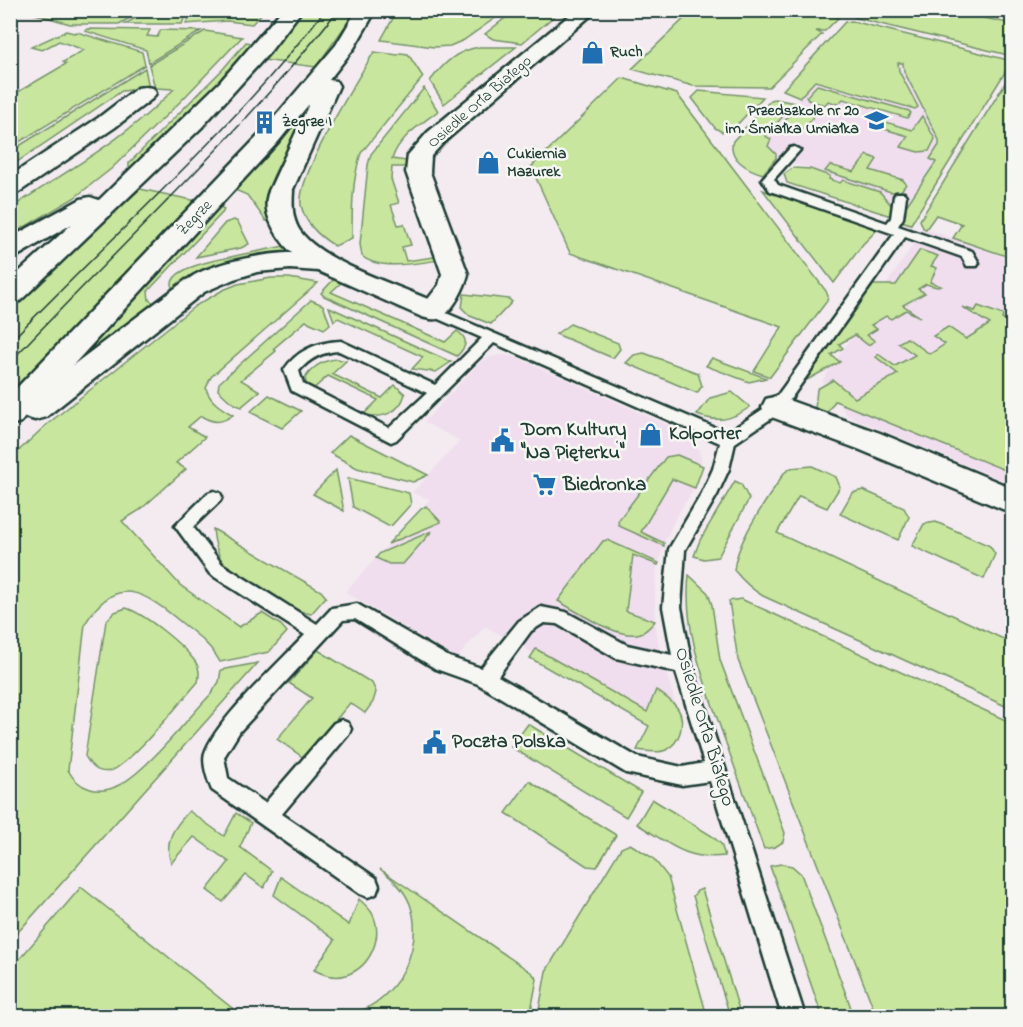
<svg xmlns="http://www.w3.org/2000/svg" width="1023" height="1027" font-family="'Indie Flower',sans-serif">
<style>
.built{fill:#f0deee}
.green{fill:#c8e69e;stroke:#749269;stroke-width:1.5}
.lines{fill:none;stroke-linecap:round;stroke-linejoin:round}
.service-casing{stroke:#1f3d34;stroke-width:5}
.minor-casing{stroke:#1f3d34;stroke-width:5}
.tertiary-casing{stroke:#1f3d34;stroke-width:5}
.service{fill:#f6f6f2;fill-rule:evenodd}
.minor{fill:#f6f6f2;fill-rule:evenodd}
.tertiary{fill:#f6f6f2;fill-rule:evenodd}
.tram{stroke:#1f3d34;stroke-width:1.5}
.labels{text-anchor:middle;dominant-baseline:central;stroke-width:5;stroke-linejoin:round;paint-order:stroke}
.far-poi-label{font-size:16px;font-weight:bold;fill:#1f3d34;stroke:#f6f6f2;text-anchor:start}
.far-street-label{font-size:16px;fill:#1f3d34;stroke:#f6f6f2}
.poi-label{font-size:20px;font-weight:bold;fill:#1f3d34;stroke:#f6f6f2;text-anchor:start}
.street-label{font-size:20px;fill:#1f3d34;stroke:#f6f6f2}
</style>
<rect width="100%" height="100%" fill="#f3ebf0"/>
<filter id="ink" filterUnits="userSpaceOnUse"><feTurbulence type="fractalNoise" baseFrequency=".0167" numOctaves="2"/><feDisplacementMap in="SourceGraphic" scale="12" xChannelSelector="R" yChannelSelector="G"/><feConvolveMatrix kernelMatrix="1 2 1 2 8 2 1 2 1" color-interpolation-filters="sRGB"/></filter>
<g filter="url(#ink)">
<g class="built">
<path d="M846,23L1011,62L909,222L810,189L823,173L776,158L746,156L804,93Z"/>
<path d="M924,228L1012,260V484L848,416L822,381Z"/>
<path d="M502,355L513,356L670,426L688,438L698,449L701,456L699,481L676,517L666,539L657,568L655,589V619L659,648L681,723L678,734L485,626L457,658L345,592L430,499L412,493L460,441L424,422L479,363L489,357Z"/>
</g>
<g class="green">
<path d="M149,10L183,11L185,17L182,24H125Z"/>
<path d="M567,10L576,13L570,18L557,14L522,43L493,39L485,34L514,11Z"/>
<path d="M856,10L953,11L1012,24V56L856,18L852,15Z"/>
<path d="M25,11L143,10V11L119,24H70Z"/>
<path d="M187,11V10L264,11L252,24L227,21L186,24L190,17Z"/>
<path d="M303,11H356L316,67L263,60Z"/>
<path d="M397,11V10L505,11L464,40L450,46L434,47L381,40Z"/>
<path d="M692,11H830L838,18L825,31H816L822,34L769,87L693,86L632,69Z"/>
<path d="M852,21L1012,61L911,224L901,221L904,209L936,162L930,159L939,145V140L904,71L903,63H898L899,71L918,107L915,109L815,81L800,97L783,90L845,22Z"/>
<path d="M87,29L150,30L147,36L157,37L161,30L201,31L149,63L146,50L85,31Z"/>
<path d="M66,31L74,33L77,32L142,52L145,65L11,147V96L66,64L63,62L84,50L59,41L42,50L31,47Z"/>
<path d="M205,31L242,37L181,101L111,169L74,198L11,235V208C65,172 128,137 174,89L155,88L149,65Z"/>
<path d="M246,42L254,44L199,104L133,168L129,167V163L223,69Z"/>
<path d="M480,47H516L444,104L430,81C444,63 457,50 480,47Z"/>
<path d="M374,52L398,55L400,53L408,54L423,77L361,153C352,180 352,209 352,238L335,246C320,237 305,224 301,205C296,177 357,80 374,52Z"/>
<path d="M145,68L149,88L122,91L11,166V151Z"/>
<path d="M1012,72V258L953,238L962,224L936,215L926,229L923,228L920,220Z"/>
<path d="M622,78L677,94L826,291L828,296L827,301L770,377L754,371L782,327L570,253L531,167Z"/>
<path d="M817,85L909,111L911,113L907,118L843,99L838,104L828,101L825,105L808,100L806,97Z"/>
<path d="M424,88L438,111C420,125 399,137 392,159L407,161L405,167H392L391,179L399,203L391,205L398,225L404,224L411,245L402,247L406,261L434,257L439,260C420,263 378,271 362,256L360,244L368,165L371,154Z"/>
<path d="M699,91L763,97L732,130L722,132L715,128L692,98Z"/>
<path d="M775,99L795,103L765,136L771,139L768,146L776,154V158L763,174C749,170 727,159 733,141L771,100Z"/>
<path d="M804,106L819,110L803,129L783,123L797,107Z"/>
<path d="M302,116C293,152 257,181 269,221H266L247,195L235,190Z"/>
<path d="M922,116L935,139L929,151L918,152L901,147L908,136L874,126L879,120L912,130Z"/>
<path d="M867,155L877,159L870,170L903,180L906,184L901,191L891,192L825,171L830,165L854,172Z"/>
<path d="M793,168L810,169L830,176L829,179L840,183L843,180L880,192L892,206L891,216L787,183L784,174Z"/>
<path d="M140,189L197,201L11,395V310Z"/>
<path d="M763,190L868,226L877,230L863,244L834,283Z"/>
<path d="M219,206L224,209L223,212L148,291L149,300L154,303L84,357H81L80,355Z"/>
<path d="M234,220L238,222L249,244L241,248L196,257L225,223Z"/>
<path d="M284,246L289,253L185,282L172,290C170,281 175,275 183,271C202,260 259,252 284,246Z"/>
<path d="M920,250L938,256L931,266L937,268L930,282L941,286L937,287L926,284L918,289L925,293L903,305L920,317L906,310L891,319L886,316L871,325L877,329L867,335L875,341L868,345L855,335L839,344L843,348L831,355L840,362L805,381L873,285H896Z"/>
<path d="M271,278H289L318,283L211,377L206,388C209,401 221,408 233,415C221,424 213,423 201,416L188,427L205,437L176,463L186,469L140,510L122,521L180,585L239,627L262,613L281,625L287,632L269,652L220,662C211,645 197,635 182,623C145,592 116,572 85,624L68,770C78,789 99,796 119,785C146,772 188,718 211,694L219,682L221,670L258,663L11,940V458L45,426L195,306L223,290L238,284Z"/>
<path d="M335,278L343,281L331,292L445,342L457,331C469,339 467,346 457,356L324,296L321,293Z"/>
<path d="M464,294L509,299L512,302L491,324L470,316L462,308Z"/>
<path d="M311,300L323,305L330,324L324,329L306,321L273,349L276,351L241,380L260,391L241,407L231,402L218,390L219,383Z"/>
<path d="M978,306L1003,315L1002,319L1012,323V473L835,401L826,414L815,409L817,389L833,380L855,398L898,374L876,357L878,354L895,366L915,355L898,343L907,338L930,354L945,344L933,336L948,327L966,339L990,324L962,307L975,311Z"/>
<path d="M329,307L451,362L436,372L412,369L423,357L338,318L334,321Z"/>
<path d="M570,324L618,343L620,349L613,358L556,334Z"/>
<path d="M644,353L698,373L702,386L697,393L626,363L634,355Z"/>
<path d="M712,358L766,378L749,382L706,366Z"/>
<path d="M337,359L346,361L332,374L382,398L395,385L405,394C400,413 381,420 364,414L378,400L328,376L312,390L307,387L305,378C313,366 323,360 337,359Z"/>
<path d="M732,392L750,407C731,420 719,423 697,415L710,398Z"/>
<path d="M269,395L301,411L282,428L250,412Z"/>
<path d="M349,435L428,475L413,482L357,468L330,453Z"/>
<path d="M677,455L703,466L695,488L672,479L641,532L664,543V546L619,526L618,521L666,457Z"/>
<path d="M812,466L836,477L840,487L827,508L799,496L777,533L1012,643V709L763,596C751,589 743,581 734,570C737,539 768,499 784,473L791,468Z"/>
<path d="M336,470L344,511L313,494Z"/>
<path d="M348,478L409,493L411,504L392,525L388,526L353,507Z"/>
<path d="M735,481L741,484L749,499L718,557L704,559L694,556L700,540Z"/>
<path d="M863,490L904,508L909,517L898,540L840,514L852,493Z"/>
<path d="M426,506L441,522L388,544L421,509Z"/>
<path d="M936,522L990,546L995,554L984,579L912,546L924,524Z"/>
<path d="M213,529L321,591L326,597L311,614C293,611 237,579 225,565C217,555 214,541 213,529Z"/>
<path d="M432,531L403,564H389L376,558L380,553Z"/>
<path d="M607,540L659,563L658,565L633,555L626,611L655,621C651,626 647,631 641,633C619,641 577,611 558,601L603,541Z"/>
<path d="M689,575L708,593L712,605L720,660L785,833L783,842L775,847L764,849C750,810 736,771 722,732C704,680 683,630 689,575Z"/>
<path d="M741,599L1012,723V1016L876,1015L738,660L729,601Z"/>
<path d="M126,608C145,614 182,644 194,660C200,667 200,674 198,682C182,700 129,766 110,771C97,774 90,765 85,756L106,621L115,612Z"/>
<path d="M536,649L647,712L656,690C663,695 673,701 678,709C686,722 680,743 666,750C658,754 646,751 637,750L649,726L530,658Z"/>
<path d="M318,650L372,683L376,692L373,702L365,713L350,703L304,758L277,739L312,698L289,683Z"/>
<path d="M528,724L641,792L626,817L511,747Z"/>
<path d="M529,781L616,835L597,867L587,866L506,813Z"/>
<path d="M652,799L712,836L721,844L725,856C686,861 669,843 637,824Z"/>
<path d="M189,811L224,836L236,813L251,823L240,847L272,871L264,888L246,875L223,902L207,890L229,862L194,837L171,863C163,841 175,826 189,811Z"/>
<path d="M630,844L653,858L668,877L707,1016H538L546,971L621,848Z"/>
<path d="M781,864L792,866L801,874L850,1005L852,1016H822L770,866Z"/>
<path d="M380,869L532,973L537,979L530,1016H342C391,1010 427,951 410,904C404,889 393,879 380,869Z"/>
<path d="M281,877L349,925L359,899C363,903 369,908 372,913C384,936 371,967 346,975C335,979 324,975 314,970L335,940L274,895Z"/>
<path d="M81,887L242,1016H11V969Z"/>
<path d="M702,889L741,1016H730L693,896L697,891Z"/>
</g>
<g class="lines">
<defs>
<path id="service" d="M794,147L800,150L774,179L778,185L887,223L891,218L894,196L896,193H904L906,196L903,218L898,226L972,251L979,263L977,266H967L962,257L905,237L782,411L735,443L729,469L717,495L685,550L681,607L692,666L805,1016H782L710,781L682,785L626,773L478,684L436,669L355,619L343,620L240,731L224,757L228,778L265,803L334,723L341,720L348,723L351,729L348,735L282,814L376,878L379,886L376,894L368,897L360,894L212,790C208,781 202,763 205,753C216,720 279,663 305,635L210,574L175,526L208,493L214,491L220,493L222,497L220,501L193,527L222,564L317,624L332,608L357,604L449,657L481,668L519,621L541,607L566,612L627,645L672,655L663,607L669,549L702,493L713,469L720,443L494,343L396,440L391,442L292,391L284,370C297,350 318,342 341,341L435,385L482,338L427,314L425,311L432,307L727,433L772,403L894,234L770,191L762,179L790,148ZM339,351L427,393L389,428L303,384L299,371C310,358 322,352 339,351ZM544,623L557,624L616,658L676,672L704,763L682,767L637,757L498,676L531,631Z"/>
<g id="minor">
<path d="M576,10H597L444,142L431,156L430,172L468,274C465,287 454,309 442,317C436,321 429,319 422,317L318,271L290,269L257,272L234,279L204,292L195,294L186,292L182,286C196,264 267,253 292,253C276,237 257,208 272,186L281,184L290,186L293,191C292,205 292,219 300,231C321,261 393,284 428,299L439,285L442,274L406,172L408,155L428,132Z"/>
<path d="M145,87L153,88L156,93L153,98L114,128L19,192L10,194V176L98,118L137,88Z"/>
<path d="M777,396L880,433L1012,488V513L858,449L766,415L762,407L766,399Z"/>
</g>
<g id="tertiary">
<path d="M282,10H302L269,53L201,128L20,301L10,303V280L72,224L19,255L10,257V238L81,199L90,197L99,200L220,82Z"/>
<path d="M357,10H376L354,48L329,80L336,81L339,86L290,196L281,198L272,196L269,191L309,104L278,142L73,365L186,280L195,278L204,280L208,286L204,292L46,417L35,420L25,417L21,422L10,425V395L262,132L336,45Z"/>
</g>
</defs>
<use href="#service" class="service-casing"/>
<use href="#minor" class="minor-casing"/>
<use href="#tertiary" class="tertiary-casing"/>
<use href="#service" class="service"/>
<use href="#minor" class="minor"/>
<use href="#tertiary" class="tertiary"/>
<g class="tram">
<path d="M10,342C116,232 231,132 325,10"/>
<path d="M10,362C120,245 239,137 338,10"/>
</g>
</g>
</g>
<defs>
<symbol id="shop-bare" viewBox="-9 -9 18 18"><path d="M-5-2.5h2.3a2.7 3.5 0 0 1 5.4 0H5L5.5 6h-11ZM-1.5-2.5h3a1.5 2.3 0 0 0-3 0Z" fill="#1f6fb2" stroke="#f6f6f2" stroke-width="2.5" paint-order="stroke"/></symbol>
<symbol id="school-bare" viewBox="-9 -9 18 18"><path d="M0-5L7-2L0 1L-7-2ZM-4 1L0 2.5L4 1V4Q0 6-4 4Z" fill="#1f6fb2" stroke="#f6f6f2" stroke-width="2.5" paint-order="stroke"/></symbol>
<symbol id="building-bare" viewBox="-9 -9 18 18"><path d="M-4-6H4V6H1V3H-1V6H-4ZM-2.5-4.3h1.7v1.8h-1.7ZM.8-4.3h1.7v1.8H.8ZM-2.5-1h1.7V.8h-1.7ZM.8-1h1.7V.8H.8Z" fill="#1f6fb2" stroke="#f6f6f2" stroke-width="2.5" paint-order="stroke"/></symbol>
<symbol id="civic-bare" viewBox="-9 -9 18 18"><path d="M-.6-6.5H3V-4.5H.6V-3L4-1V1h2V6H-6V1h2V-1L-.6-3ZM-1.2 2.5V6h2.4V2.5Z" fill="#1f6fb2" stroke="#f6f6f2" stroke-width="2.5" paint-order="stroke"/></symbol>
<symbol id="supermarket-bare" viewBox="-9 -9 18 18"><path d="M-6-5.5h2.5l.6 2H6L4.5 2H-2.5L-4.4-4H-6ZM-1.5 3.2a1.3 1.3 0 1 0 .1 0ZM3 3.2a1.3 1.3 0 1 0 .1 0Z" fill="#1f6fb2" stroke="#f6f6f2" stroke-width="2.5" paint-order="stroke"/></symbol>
</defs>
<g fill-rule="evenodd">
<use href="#shop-bare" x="576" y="36" width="33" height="33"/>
<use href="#school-bare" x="860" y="104" width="33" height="33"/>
<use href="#building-bare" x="248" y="106" width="33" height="33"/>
<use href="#shop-bare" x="472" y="146" width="33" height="33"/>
<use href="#shop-bare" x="634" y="418" width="33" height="33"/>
<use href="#civic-bare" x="486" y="424" width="33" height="33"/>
<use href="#supermarket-bare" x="528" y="468" width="33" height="33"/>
<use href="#civic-bare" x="418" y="726" width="33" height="33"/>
</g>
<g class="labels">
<g class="far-poi-label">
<text x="610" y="52">Ruch</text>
<text x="859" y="111" text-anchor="end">Przedszkole nr 20<tspan x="859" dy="18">im. Śmiałka Umiałka</tspan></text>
<text x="282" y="122">Żegrze I</text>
<text x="507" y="154">Cukiernia<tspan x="507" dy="18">Mazurek</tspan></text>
</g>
<g class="far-street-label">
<text transform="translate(480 102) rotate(-41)">Osiedle Orła Białego</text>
<text transform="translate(195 218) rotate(-46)">Żegrze</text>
</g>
<g class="poi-label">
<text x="521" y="430">Dom Kultury<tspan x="521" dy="23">"Na Pięterku"</tspan></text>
<text x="669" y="434">Kolporter</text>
<text x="563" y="485">Biedronka</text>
<text x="452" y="742">Poczta Polska</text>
</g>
<g class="street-label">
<text transform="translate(704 727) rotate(73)">Osiedle Orła Białego</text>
</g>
</g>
<rect width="1023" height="1027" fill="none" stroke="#f6f6f2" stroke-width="36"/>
<rect x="18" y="18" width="987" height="991" fill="none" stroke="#1f3d34" stroke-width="2" filter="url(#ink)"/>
</svg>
